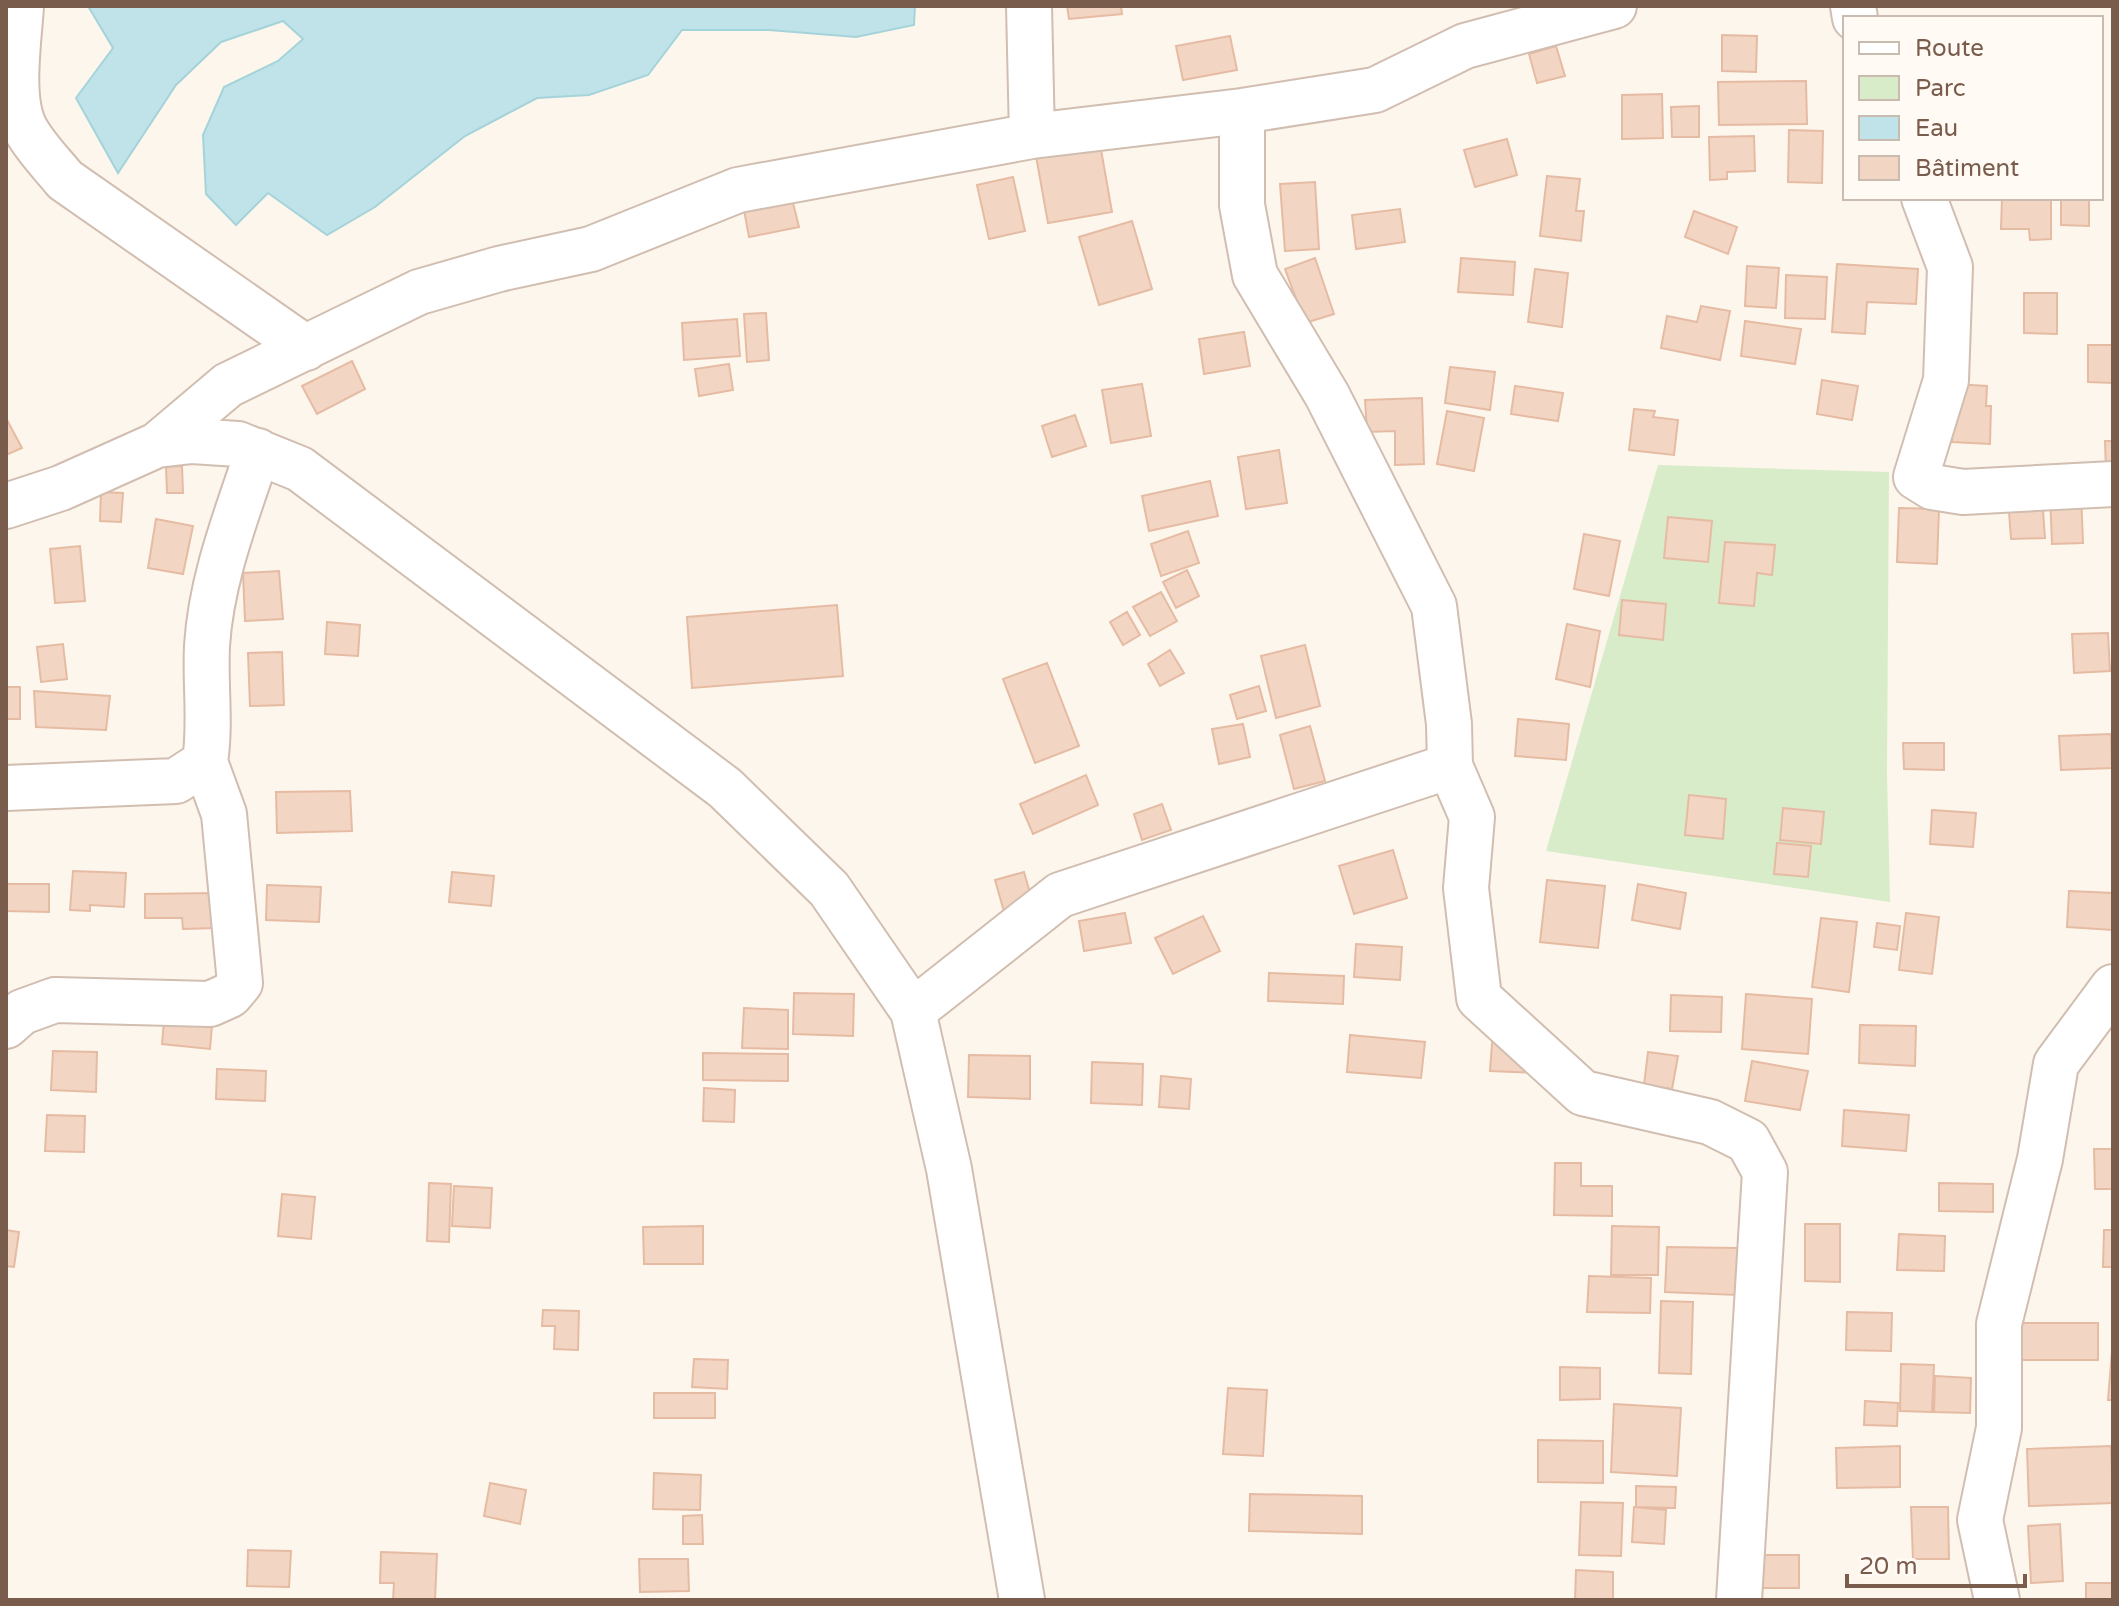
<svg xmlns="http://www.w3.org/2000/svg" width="2119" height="1606" font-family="'Varela Round',sans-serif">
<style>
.green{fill:#d8ecc9}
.water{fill:#bfe3e8;stroke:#a5d3da;stroke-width:2}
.building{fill:#f3d5c3;stroke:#e6bba3;stroke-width:2}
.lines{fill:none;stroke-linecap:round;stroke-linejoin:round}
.minor-casing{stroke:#d1beb0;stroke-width:48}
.minor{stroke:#fff;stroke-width:44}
</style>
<rect width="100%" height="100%" fill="#fdf6ec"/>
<path class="green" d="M1658 465 1889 472 1887 773 1890 902 1546 851Z"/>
<path class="water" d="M88 6H915L914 25 856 37 769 30H682L648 75 589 95 537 98 465 136 375 207 327 235 268 193 236 225 206 194 203 135 224 87 278 61 303 39 283 21 221 42 176 85 118 173 76 98 113 48Z"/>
<path class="building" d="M1067 6H1121L1122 14 1069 19Z
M1722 35 1757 36 1756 72 1722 71Z
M1230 36 1237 70 1183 80 1176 46Z
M1556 46 1565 76 1537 83 1529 54Z
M1806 81 1807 124 1719 125 1718 82Z
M1662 94 1663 138 1622 139V95Z
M1699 106V137H1672L1671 107Z
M1789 130 1823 131 1822 183 1788 182Z
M1754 136 1755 171 1727 172V179L1710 180 1709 137Z
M1507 139 1517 175 1475 187 1464 150Z
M1100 144 1112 212 1048 223 1036 156Z
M1547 176 1580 179 1576 211H1584L1581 241 1540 236Z
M1013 177 1025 231 989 239 977 185Z
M1315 182 1319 249 1285 251 1280 184Z
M2002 198H2051V239L2030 240 2029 229H2001Z
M2061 198H2089V226L2061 225Z
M792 199 799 227 749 237 744 210Z
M1400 209 1405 242 1356 249 1352 215Z
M1694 211 1737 227 1728 254 1685 237Z
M1132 221 1152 289 1099 305 1079 237Z
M1315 258 1334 314 1305 323 1285 269Z
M1461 258 1515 262 1513 295 1458 292Z
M1837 264 1918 269 1916 304 1867 302 1865 334 1832 332Z
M1747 266 1779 268 1776 308 1745 306Z
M1535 269 1568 273 1562 327 1528 322Z
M1786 275 1827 277 1825 319 1785 318Z
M2024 293H2057V334L2024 333Z
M1701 306 1730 311 1720 360 1661 348 1667 316 1697 322Z
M766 313 769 360 747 362 744 314Z
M737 319 740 356 684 360 682 323Z
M1745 321 1801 329 1795 364 1741 356Z
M1244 332 1250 366 1204 374 1199 339Z
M2088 345H2113V383L2088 382Z
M352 361 365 389 317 414 302 386Z
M729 364 733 390 699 396 695 369Z
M1450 367 1495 372 1490 410 1445 403Z
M1822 380 1858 386 1852 420 1817 414Z
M1142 384 1151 436 1111 443 1102 390Z
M1954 384 1987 386 1986 406H1991L1990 444 1952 442Z
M1515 386 1563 393 1558 421 1511 414Z
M1422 398 1424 464 1395 465V431L1367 432 1365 400Z
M1634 409 1655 411 1653 417 1678 420 1674 455 1629 450Z
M1447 411 1484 418 1474 471 1437 464Z
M1075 415 1086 446 1052 457 1042 426Z
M6 418 22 448 6 455Z
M2105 441H2113V472H2106Z
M1279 450 1287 503 1246 509 1238 457Z
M182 466 183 493H167L166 467Z
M1210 481 1218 516 1149 531 1142 496Z
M101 492 123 493 121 522 100 521Z
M2081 493 2083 543 2052 544 2050 494Z
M2042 496 2045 538 2011 539 2008 498Z
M1899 508 1939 509 1937 564 1897 562Z
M1668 517 1712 521 1708 562 1664 558Z
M156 519 193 526 183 574 148 568Z
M1188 531 1199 563 1161 576 1151 544Z
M1584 534 1620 541 1609 596 1574 589Z
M1725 542 1775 545 1772 575 1757 573 1754 606 1719 603Z
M80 546 85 601 55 603 50 549Z
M1187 570 1199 596 1176 608 1163 582Z
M279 571 283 619 245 621 243 573Z
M1161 592 1177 621 1150 636 1133 607Z
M1622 600 1666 604 1663 640 1619 635Z
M837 605 843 676 692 688 687 617Z
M1127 612 1140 635 1123 645 1110 622Z
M327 622 360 625 358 656 325 654Z
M1567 624 1600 631 1590 687 1556 679Z
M2108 633 2110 671 2074 673 2072 634Z
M63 644 67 679 41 682 37 647Z
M1305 645 1320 706 1276 718 1261 656Z
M1170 650 1184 673 1160 686 1148 664Z
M282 652 284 705 250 706 248 653Z
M1047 663 1079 746 1035 763 1003 679Z
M1259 686 1266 711 1237 719 1230 695Z
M6 687H20V719H6Z
M34 691 110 696 106 730 36 727Z
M1518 719 1569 724 1566 760 1515 756Z
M1243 724 1250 757 1219 764 1212 729Z
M1310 726 1325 781 1294 789 1280 735Z
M2111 734 2112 768 2061 770 2059 736Z
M1903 743H1944V770L1904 769Z
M1086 775 1098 805 1033 834 1020 804Z
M350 791 352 831 277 833 276 792Z
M1689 795 1726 799 1723 839 1685 835Z
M1162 804 1171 830 1142 840 1134 814Z
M1783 808 1824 812 1821 844 1780 840Z
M1932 810 1976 813 1973 847 1930 844Z
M1777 843 1811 846 1808 877 1774 874Z
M1393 850 1407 898 1354 914 1339 866Z
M73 871 126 873 124 907 90 905V911L70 910Z
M452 872 494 876 491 906 449 902Z
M1024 872 1036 914 1007 922 995 880Z
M1547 880 1605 886 1598 948 1540 942Z
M6 884H49V912L6 911Z
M1638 884 1686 893 1680 929 1632 920Z
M267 885 321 887 319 922 266 920Z
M2069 891 2113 893V930L2067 927Z
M215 893 216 928 183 929 182 918H145V894Z
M1125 913 1131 943 1084 951 1079 921Z
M1906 913 1939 917 1932 974 1899 970Z
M1203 916 1220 951 1173 974 1155 938Z
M1821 918 1857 922 1849 992 1812 987Z
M1877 923 1900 926 1897 950 1874 947Z
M1356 944 1402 947 1400 980 1354 977Z
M1269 973 1344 976 1343 1004 1268 1001Z
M794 993 854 994 853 1036 793 1034Z
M1746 994 1812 999 1808 1054 1742 1049Z
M1671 995 1722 997 1721 1032 1670 1031Z
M744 1008 788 1010V1049L742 1048Z
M165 1010 213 1013 210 1049 162 1044Z
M1860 1025 1916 1026 1915 1066 1859 1063Z
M1493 1030 1540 1073 1490 1071Z
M1350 1035 1425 1042 1421 1078 1347 1072Z
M53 1051 97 1052 96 1092 51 1090Z
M1648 1052 1678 1056 1672 1089 1644 1085Z
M703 1053 788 1054V1081L703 1080Z
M969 1055 1030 1056V1099L968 1097Z
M1752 1061 1808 1071 1800 1110 1745 1101Z
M1092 1062 1143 1064 1142 1105 1091 1103Z
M217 1069 266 1071 265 1101 216 1099Z
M1161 1076 1191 1079 1189 1109 1159 1107Z
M704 1088 735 1090 734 1122 703 1121Z
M1844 1110 1909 1115 1906 1151 1842 1146Z
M47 1115 85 1116 84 1152 45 1151Z
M2094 1149H2113V1189H2095Z
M1555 1163H1581V1186H1612V1216L1554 1215Z
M429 1183 451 1184 449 1242 427 1241Z
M1939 1183 1993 1184V1212L1939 1211Z
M454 1186 492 1188 490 1228 452 1226Z
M282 1194 315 1197 311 1239 278 1236Z
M1805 1224H1840V1282L1805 1281Z
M703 1226V1264H644L643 1227Z
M1612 1226 1659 1227 1658 1275H1611Z
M6 1230 19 1232 14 1267 6 1266Z
M2104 1230H2113V1267H2103Z
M1899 1234 1945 1236 1944 1271 1897 1270Z
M1667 1247 1738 1248 1737 1295 1665 1292Z
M1589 1276 1651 1278 1650 1313 1587 1312Z
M1661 1301 1693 1302 1691 1374 1659 1373Z
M543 1310 579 1311 578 1350 554 1349 555 1326H542Z
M1847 1312 1892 1313 1891 1351 1846 1350Z
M2014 1323H2098V1360H2015Z
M2113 1339V1400H2108Z
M694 1359 728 1360 727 1389 692 1387Z
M1901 1364 1934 1365 1932 1412 1900 1411Z
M1560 1367 1600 1368V1399L1560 1400Z
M1935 1376 1971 1378 1970 1413 1934 1412Z
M1228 1388 1267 1390 1263 1456 1223 1454Z
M654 1393H715V1418H654Z
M1865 1401 1898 1403 1897 1426 1864 1425Z
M1614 1404 1681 1408 1677 1476 1611 1472Z
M1538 1440 1603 1441V1483L1538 1482Z
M1900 1446V1487L1837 1488 1836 1448Z
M2111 1446 2113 1503 2029 1506 2027 1449Z
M654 1473 701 1475 700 1510 653 1509Z
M490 1483 526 1490 520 1524 484 1516Z
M1636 1486 1676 1487 1675 1508 1636 1507Z
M1250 1494 1362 1496V1534L1249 1531Z
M1581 1502 1623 1503 1621 1556 1579 1555Z
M1634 1507 1666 1510 1664 1544 1632 1542Z
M1911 1507H1948L1949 1559H1913Z
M702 1515 703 1544H683V1516Z
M2060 1524 2063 1581 2031 1583 2028 1526Z
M248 1550 291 1551 289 1587 247 1586Z
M381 1552 437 1554 435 1600H393L394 1583H380Z
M1758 1555H1799V1588H1758Z
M639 1559H688L689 1591 640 1592Z
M1576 1570 1613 1572V1600H1575Z
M2086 1583H2113V1600H2086Z"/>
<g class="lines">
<g class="minor-casing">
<path id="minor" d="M21 6C19 41 9 100 26 130 36 148 52 164 65 180L306 348
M1029 6 1032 136
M1853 6 1855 18
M1924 198 1950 267 1946 380 1916 477 1932 487 1963 492 2113 484
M157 445 192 441 238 444 300 469 725 788 829 889 913 1011 949 1169 1022 1600
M6 506 61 488 157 445 228 385 419 292 499 269 591 249 738 190 1032 136 1242 111 1375 90 1465 46 1614 6
M1450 766 1472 817 1466 888 1479 998 1583 1093 1710 1122 1748 1141 1765 1172 1739 1600
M6 788 176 781 205 762C211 723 205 685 207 646 211 579 237 514 258 451
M913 1011 1060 895 1450 766 1449 724 1434 606 1327 395 1255 275 1242 205V111
M6 1026 22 1012 55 1000 210 1004 230 995 240 983 224 814 205 762
M1997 1600 1980 1520 1999 1428V1324L2040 1159 2056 1064 2113 987"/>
</g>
<use href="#minor" class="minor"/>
</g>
<rect width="2119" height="1606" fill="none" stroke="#7a5c4d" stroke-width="16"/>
<rect x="1843" y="16" width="260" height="184" fill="#fffaf3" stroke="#cabbb1" stroke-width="2"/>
<rect x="1859" y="42" width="40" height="12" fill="#ffffff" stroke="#cabbb1" stroke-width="2"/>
<text x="1915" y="56" font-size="24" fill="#7a5c4d">Route</text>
<rect x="1859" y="76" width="40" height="24" fill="#d8ecc9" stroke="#cabbb1" stroke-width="2"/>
<text x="1915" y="96" font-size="24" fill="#7a5c4d">Parc</text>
<rect x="1859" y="116" width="40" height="24" fill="#bfe3e8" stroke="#cabbb1" stroke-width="2"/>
<text x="1915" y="136" font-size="24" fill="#7a5c4d">Eau</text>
<rect x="1859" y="156" width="40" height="24" fill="#f3d5c3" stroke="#cabbb1" stroke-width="2"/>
<text x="1915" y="176" font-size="24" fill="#7a5c4d">Bâtiment</text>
<path d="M1847 1574v12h178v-12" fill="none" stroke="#7a5c4d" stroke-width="4"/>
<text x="1859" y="1574" font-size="24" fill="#7a5c4d" stroke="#fffaf3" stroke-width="6" paint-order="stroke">20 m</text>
</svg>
